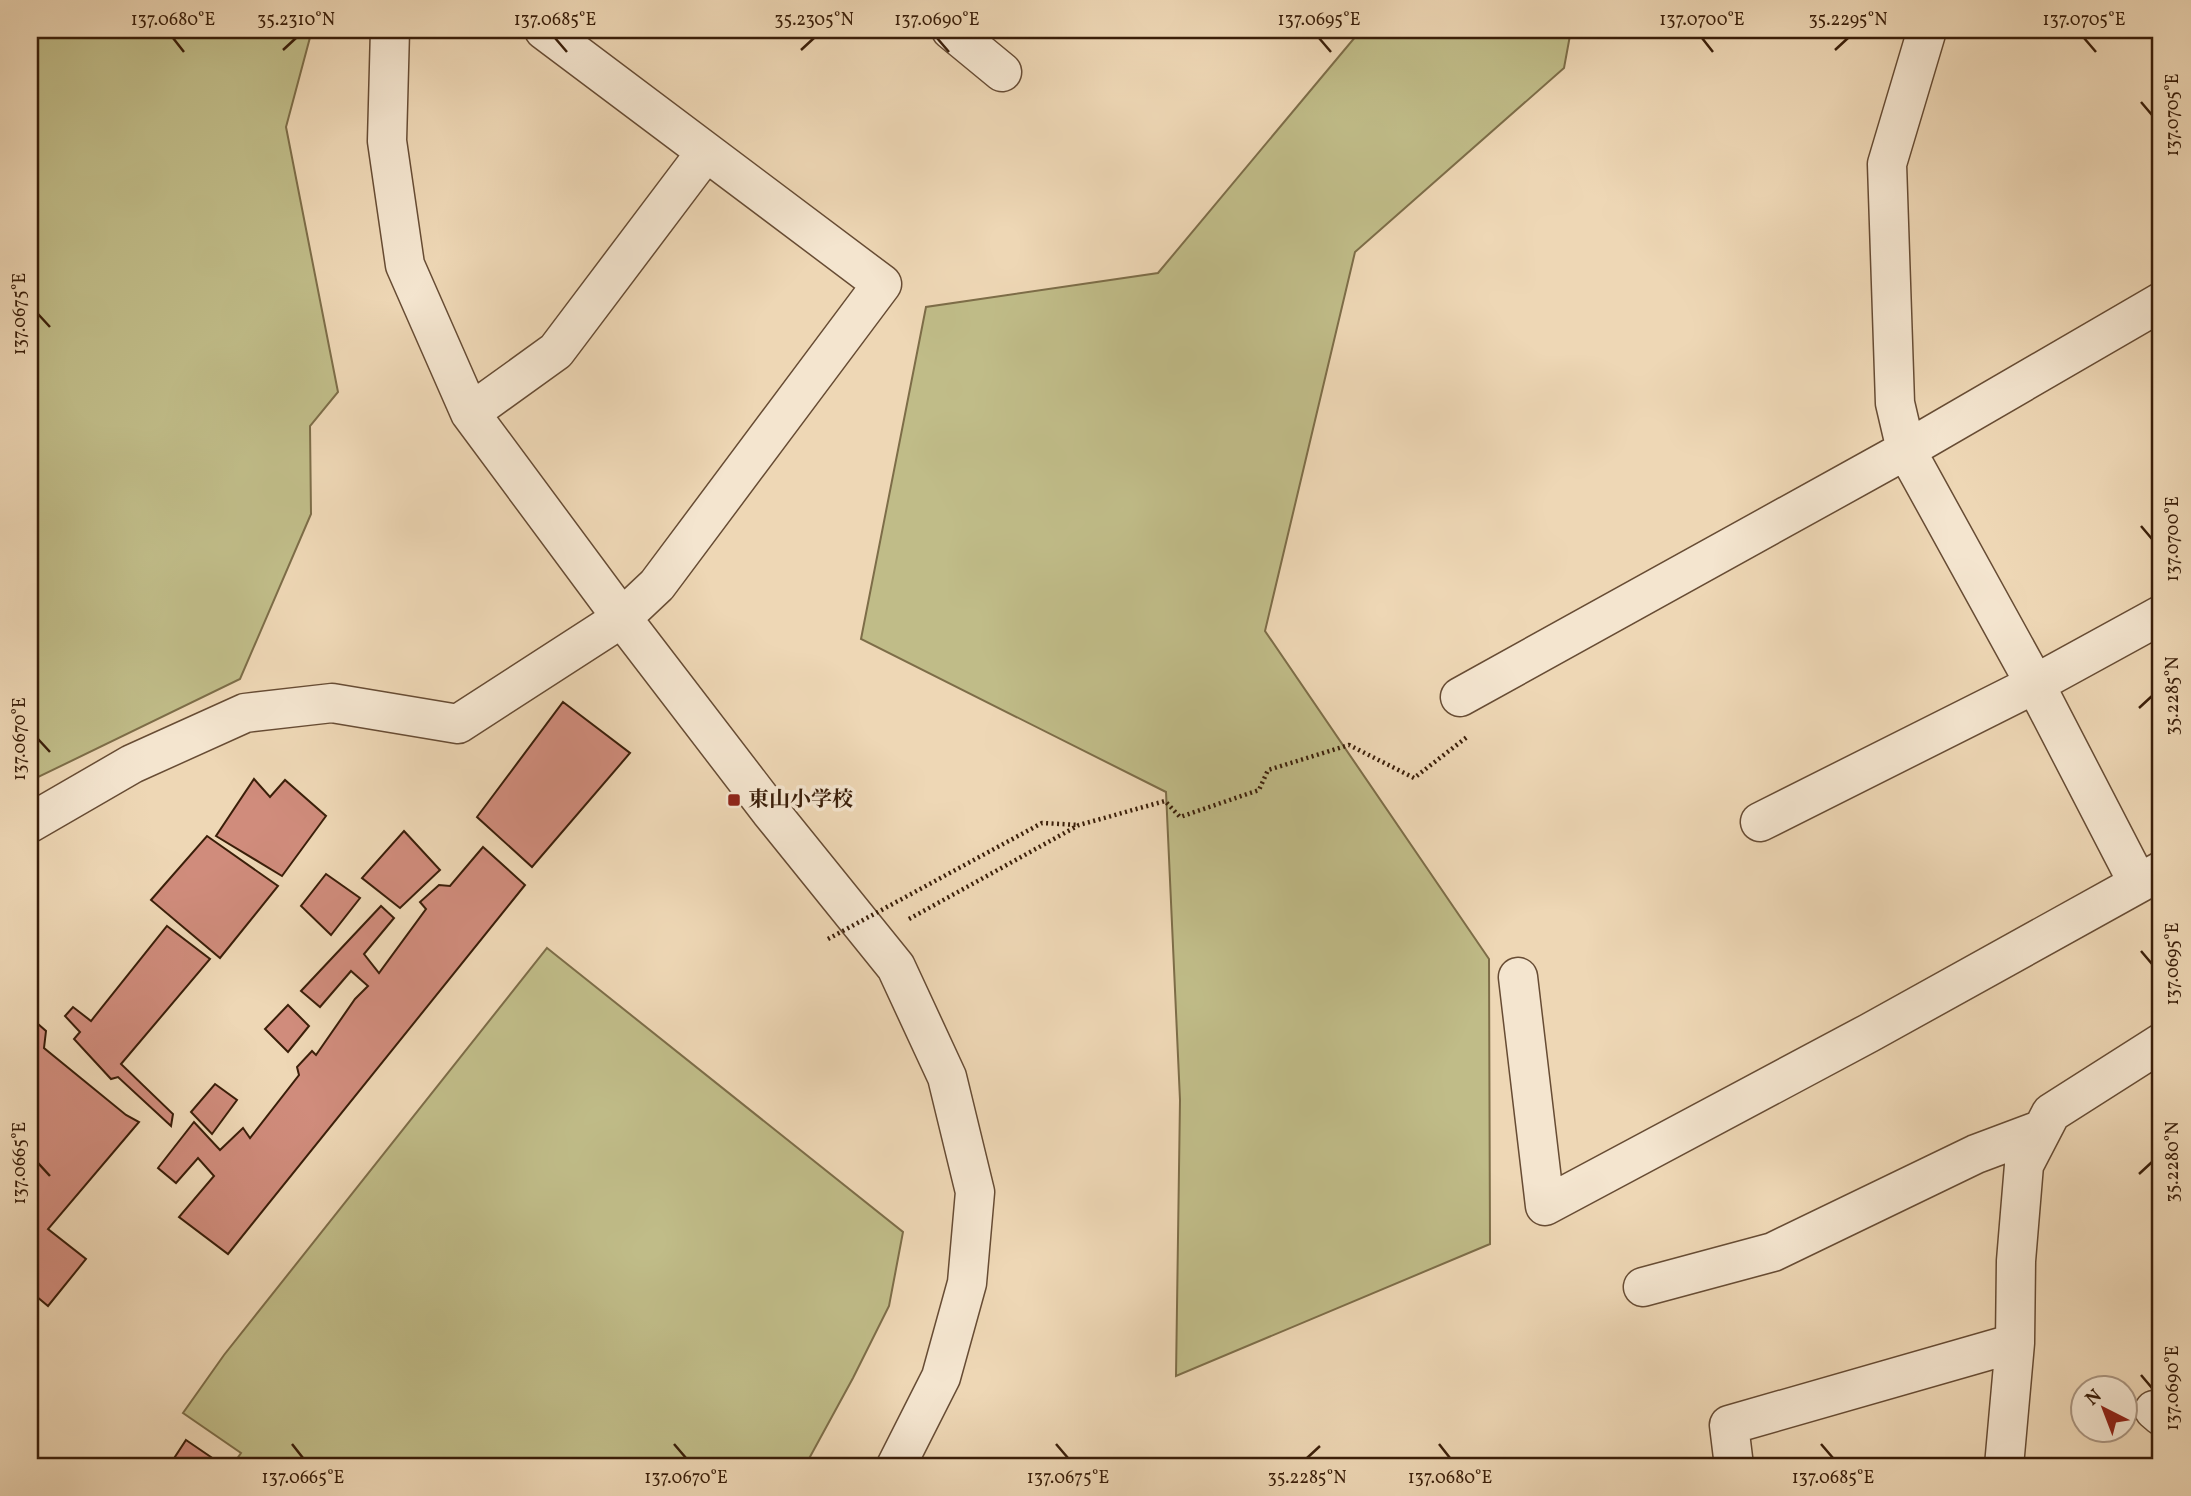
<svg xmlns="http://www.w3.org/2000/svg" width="2191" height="1496" font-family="Vollkorn,'Noto Serif JP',serif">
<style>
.green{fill:#c0bc88;stroke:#7d6d48;stroke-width:2}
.building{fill:#d08c7c;stroke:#3a1e09;stroke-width:2}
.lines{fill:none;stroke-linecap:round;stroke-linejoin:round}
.minor-casing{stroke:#674c34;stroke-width:41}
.path{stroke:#3a1e09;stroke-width:4.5;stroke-dasharray:2 3.5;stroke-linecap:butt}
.minor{stroke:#f4e5cf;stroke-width:38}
.path-bridge{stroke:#3a1e09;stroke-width:4.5;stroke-dasharray:2 3.5;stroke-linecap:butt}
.ticks{fill:none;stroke:#3a1e09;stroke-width:2.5}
.poi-dot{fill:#8f2418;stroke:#f4e5cf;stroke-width:2.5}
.labels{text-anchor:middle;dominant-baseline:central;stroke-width:7;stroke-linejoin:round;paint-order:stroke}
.poi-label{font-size:21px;font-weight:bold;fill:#3a1e09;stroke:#f4e5cf;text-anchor:start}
.neatline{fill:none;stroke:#3a1e09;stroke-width:2.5}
.ticks-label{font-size:18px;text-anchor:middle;fill:#3a1e09}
</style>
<rect width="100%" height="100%" fill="#eed7b5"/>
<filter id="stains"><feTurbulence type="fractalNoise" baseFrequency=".00286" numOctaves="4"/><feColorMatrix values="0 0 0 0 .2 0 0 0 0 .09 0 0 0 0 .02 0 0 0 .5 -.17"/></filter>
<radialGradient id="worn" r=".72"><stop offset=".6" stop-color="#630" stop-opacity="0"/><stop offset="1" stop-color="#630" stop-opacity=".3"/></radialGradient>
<path class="green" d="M30 30H312L286 127 338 392 310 426 311 514 240 679 30 781Z
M1361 30H1571L1564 68 1355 252 1265 631 1489 959 1490 1244 1176 1376 1180 1100 1166 792 861 639 926 307 1158 273Z
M547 948 903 1232 889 1306 853 1378 805 1466H232L241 1453 183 1413 224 1355Z"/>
<path class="building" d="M563 702 630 753 532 867 477 817Z
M254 779 270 797 285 780 326 816 282 876 216 836Z
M404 831 440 870 400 908 362 878Z
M207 836 278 886 220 958 151 900Z
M483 847 525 885 228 1254 179 1217 214 1176 198 1158 176 1183 158 1168 194 1122 220 1150 243 1128 250 1138 299 1075 297 1067 312 1051 316 1055 355 999 368 986 351 971 320 1007 301 991 381 906 394 918 364 954 379 973 426 909 420 902 439 885 450 886Z
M326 874 360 898 331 935 301 906Z
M167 926 210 959 121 1064 173 1114 171 1126 118 1077 111 1079 74 1039 80 1032 65 1016 73 1007 91 1021Z
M288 1005 309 1026 288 1052 265 1029Z
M30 1017 46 1031 44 1048 126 1115 139 1122 48 1229 86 1259 48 1306 30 1291Z
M215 1084 237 1100 212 1134 191 1112Z
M186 1440 224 1466H169Z"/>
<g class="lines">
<g class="minor-casing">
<path id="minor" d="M390 30 387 141 405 265 470 413 622 618 770 811 896 967 947 1077 975 1192 967 1283 941 1377 896 1466
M951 30 1002 72
M1927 30 1887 164 1895 403 1906 450 2035 684 2138 883
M470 413 556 351 706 152
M1460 697 1906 450 2161 302
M1760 822 2035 684 2161 615
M30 823 132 764 245 713 332 703 458 724 622 618 657 585 882 284 544 30
M1518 977 1545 1206 1869 1033 2161 871
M1643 1287 1773 1252 1976 1154 2040 1130
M2154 1410 2161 1416
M1734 1466 1729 1425 2015 1343
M2004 1466 2015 1343 2016 1261 2024 1165 2051 1113 2161 1043"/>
</g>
<path class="path" d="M909 919 1079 825 1165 801 1180 817 1259 790 1268 770 1349 745 1414 778 1467 737"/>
<use href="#minor" class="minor"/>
<path class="path-bridge" d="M828 939 1042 823 1079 825"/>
</g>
<path class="ticks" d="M173 38 184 52M555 38 567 52M937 38 949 52M1319 38 1331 52M1702 38 1713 52M2084 38 2096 52M283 50 296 38M801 50 814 38M1835 50 1848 38M2141 102 2152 115M38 314 50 327M2141 526 2152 539M2139 708 2152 696M38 739 50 752M2141 951 2152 964M38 1163 50 1176M2139 1174 2152 1162M2141 1375 2152 1388M292 1444 303 1458M674 1444 686 1458M1056 1444 1068 1458M1439 1444 1450 1458M1821 1444 1833 1458M1307 1458 1320 1446"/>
<rect class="poi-dot" x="727" y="793" width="14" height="14" rx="3.5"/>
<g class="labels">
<g class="poi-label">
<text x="748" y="800">東山小学校</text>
</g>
</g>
<rect width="2191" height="1496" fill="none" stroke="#eed7b5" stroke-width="77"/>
<g transform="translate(2104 1409) rotate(318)"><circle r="33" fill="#f4e5cf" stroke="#aa9580" stroke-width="2"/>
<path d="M0-5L12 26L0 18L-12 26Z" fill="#8f2418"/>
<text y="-10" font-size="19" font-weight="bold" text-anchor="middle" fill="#3a1e09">N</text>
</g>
<rect x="38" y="38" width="2114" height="1420" class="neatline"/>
<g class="ticks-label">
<text x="173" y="25">137.0680°E</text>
<text x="296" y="25">35.2310°N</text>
<text x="555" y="25">137.0685°E</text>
<text x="814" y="25">35.2305°N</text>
<text x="937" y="25">137.0690°E</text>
<text x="1319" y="25">137.0695°E</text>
<text x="1702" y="25">137.0700°E</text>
<text x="1848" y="25">35.2295°N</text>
<text x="2084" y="25">137.0705°E</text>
<text transform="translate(2172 115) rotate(-90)" y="6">137.0705°E</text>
<text transform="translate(19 314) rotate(-90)" y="6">137.0675°E</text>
<text transform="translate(2172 539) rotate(-90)" y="6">137.0700°E</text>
<text transform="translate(2172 696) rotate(-90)" y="6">35.2285°N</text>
<text transform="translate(19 739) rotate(-90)" y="6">137.0670°E</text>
<text transform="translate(2172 964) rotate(-90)" y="6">137.0695°E</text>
<text transform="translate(2172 1162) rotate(-90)" y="6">35.2280°N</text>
<text transform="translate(19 1163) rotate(-90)" y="6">137.0665°E</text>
<text transform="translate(2172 1388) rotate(-90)" y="6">137.0690°E</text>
<text x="303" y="1483">137.0665°E</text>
<text x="686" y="1483">137.0670°E</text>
<text x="1068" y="1483">137.0675°E</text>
<text x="1307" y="1483">35.2285°N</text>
<text x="1450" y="1483">137.0680°E</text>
<text x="1833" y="1483">137.0685°E</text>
</g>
<rect width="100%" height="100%" filter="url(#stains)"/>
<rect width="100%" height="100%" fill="url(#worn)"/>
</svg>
